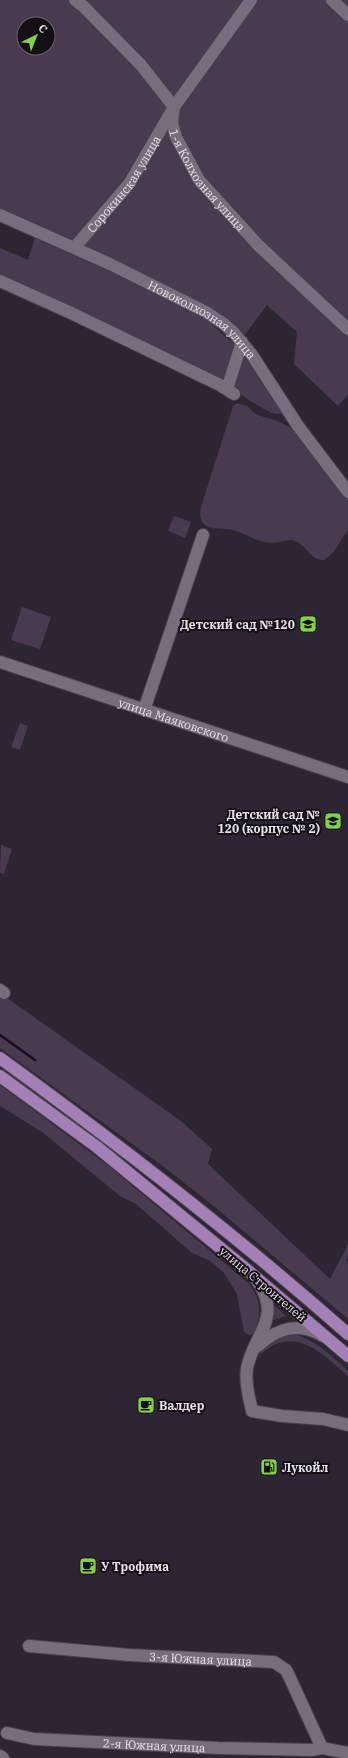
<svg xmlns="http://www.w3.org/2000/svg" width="348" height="1758" font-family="'IBM Plex Serif',serif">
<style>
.green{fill:#483a4f;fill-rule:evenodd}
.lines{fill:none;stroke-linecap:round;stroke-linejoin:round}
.stream{stroke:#1d0727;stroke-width:2.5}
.minor-casing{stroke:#48404c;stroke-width:14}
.major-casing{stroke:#48404c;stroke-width:14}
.minor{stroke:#786d7d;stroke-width:12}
.major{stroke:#a380b5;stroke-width:12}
.labels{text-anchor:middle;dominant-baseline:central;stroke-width:4;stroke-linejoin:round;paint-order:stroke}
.street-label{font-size:12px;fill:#e6e0e9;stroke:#141016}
.poi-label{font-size:12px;font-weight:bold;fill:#e6e0e9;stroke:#141016;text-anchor:start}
</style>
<rect width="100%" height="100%" fill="#2e2533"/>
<path class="green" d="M0 0H348V395L338 406 294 364 297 332 267 305 244 336 0 212ZM24 24H48V48H24Z
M35 238 197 311 236 346 225 383 0 279V248L28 260Z
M242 355 246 357 283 413 278 414 272 413C260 406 240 398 233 385Z
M237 403 247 406 255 414 277 421 294 429 348 491V531C338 541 338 551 324 560 310 561 306 542 291 540 285 540 279 543 273 543 258 543 247 534 233 530 225 528 210 530 204 524 199 519 200 512 201 507L233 406Z
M174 516 191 522 185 538 168 531Z
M22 607 51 617 40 649 11 640Z
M20 723 28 726 20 750 11 747Z
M1 845 12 849 4 874 0 873Z
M0 993 181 1121 212 1149 208 1164 330 1279 348 1244V1256L346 1260 348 1264V1319L216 1208 168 1170 0 1048Z
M0 1085 110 1167 247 1282C262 1299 262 1314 254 1334L249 1335 244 1332 237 1294 224 1273 210 1261 192 1253 136 1204 120 1196 42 1132 0 1106Z
M275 1306 286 1316 274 1320Z
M294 1334C317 1341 331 1355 348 1371V1376C322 1353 294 1324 261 1354L259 1353 268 1340Z"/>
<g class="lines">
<path class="stream" d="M0 1035 35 1060"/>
<g class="minor-casing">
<g id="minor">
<path id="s1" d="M75 0 83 6 141 65 174 107 172 123 176 137 199 180 258 245 348 329"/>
<path d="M332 0 348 15"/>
<path id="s2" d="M0 215 110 264 206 312 224 324 234 333 252 355 298 426 348 492"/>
<path id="s3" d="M75 247 129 184 174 107 251 0"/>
<path d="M0 281 69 312 220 385 234 394"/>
<path d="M227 389 242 342"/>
<path id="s4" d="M0 662 348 777"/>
<path d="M144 710 203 535"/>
<path d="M0 990 4 993"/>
<path d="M256 1279C284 1318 254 1333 247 1368 245 1383 249 1397 252 1411L282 1416 323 1419 348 1425"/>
<path d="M258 1346C277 1328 300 1322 323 1336"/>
<path id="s5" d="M29 1646 129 1655 274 1662 286 1670 290 1678 322 1748"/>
<path id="s6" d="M7 1733 34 1739 218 1748 312 1750 322 1748 348 1753"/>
<path d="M0 1756 3 1758"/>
</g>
</g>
<g class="major-casing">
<path id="major" d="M0 1058C120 1145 237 1236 348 1334
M0 1076 97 1147 246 1269 348 1356"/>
</g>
<use href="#minor" class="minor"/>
<use href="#major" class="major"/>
</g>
<defs>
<g id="school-square" transform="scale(0.9)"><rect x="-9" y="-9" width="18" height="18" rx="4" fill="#85cf4c" stroke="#141016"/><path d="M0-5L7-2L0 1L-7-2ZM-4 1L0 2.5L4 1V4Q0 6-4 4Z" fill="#111"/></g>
<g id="cafe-square" transform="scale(0.9)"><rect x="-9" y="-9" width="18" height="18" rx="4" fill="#85cf4c" stroke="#141016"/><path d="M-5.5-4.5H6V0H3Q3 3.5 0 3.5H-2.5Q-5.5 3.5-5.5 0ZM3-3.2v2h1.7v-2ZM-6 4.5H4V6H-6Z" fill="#111"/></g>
<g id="fuel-square" transform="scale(0.9)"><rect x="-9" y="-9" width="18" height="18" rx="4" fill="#85cf4c" stroke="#141016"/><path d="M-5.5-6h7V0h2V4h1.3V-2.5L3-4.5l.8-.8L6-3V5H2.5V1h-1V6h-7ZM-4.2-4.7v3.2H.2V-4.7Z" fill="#111"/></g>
</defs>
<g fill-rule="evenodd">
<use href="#school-square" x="308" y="624"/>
<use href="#school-square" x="333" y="821"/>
<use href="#cafe-square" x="146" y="1405"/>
<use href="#fuel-square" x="269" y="1467"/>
<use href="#cafe-square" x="88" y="1566"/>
</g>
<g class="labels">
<g class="street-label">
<text stroke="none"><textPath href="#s1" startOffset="230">1-я Колхозная улица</textPath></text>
<text stroke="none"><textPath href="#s3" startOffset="80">Сорокинская улица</textPath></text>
<text stroke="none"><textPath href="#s2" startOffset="229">Новоколхозная улица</textPath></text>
<text stroke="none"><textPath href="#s4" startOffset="183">улица Маяковского</textPath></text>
<text transform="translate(263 1284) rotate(40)">улица Строителей</text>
<text stroke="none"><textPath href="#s5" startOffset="172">3-я Южная улица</textPath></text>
<text stroke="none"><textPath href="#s6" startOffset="148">2-я Южная улица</textPath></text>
</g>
<g class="poi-label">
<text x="295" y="624" text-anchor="end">Детский сад №120</text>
<text x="320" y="814" text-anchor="end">Детский сад №<tspan x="320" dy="14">120 (корпус № 2)</tspan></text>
<text x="159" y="1405">Валдер</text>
<text x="282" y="1467">Лукойл</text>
<text x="101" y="1566">У Трофима</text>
</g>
</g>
<g transform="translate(36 36) rotate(43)"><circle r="19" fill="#141016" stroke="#68636a"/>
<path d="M0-3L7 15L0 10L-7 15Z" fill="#85cf4c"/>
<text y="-6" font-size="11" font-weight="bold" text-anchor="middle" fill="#e6e0e9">С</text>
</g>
</svg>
